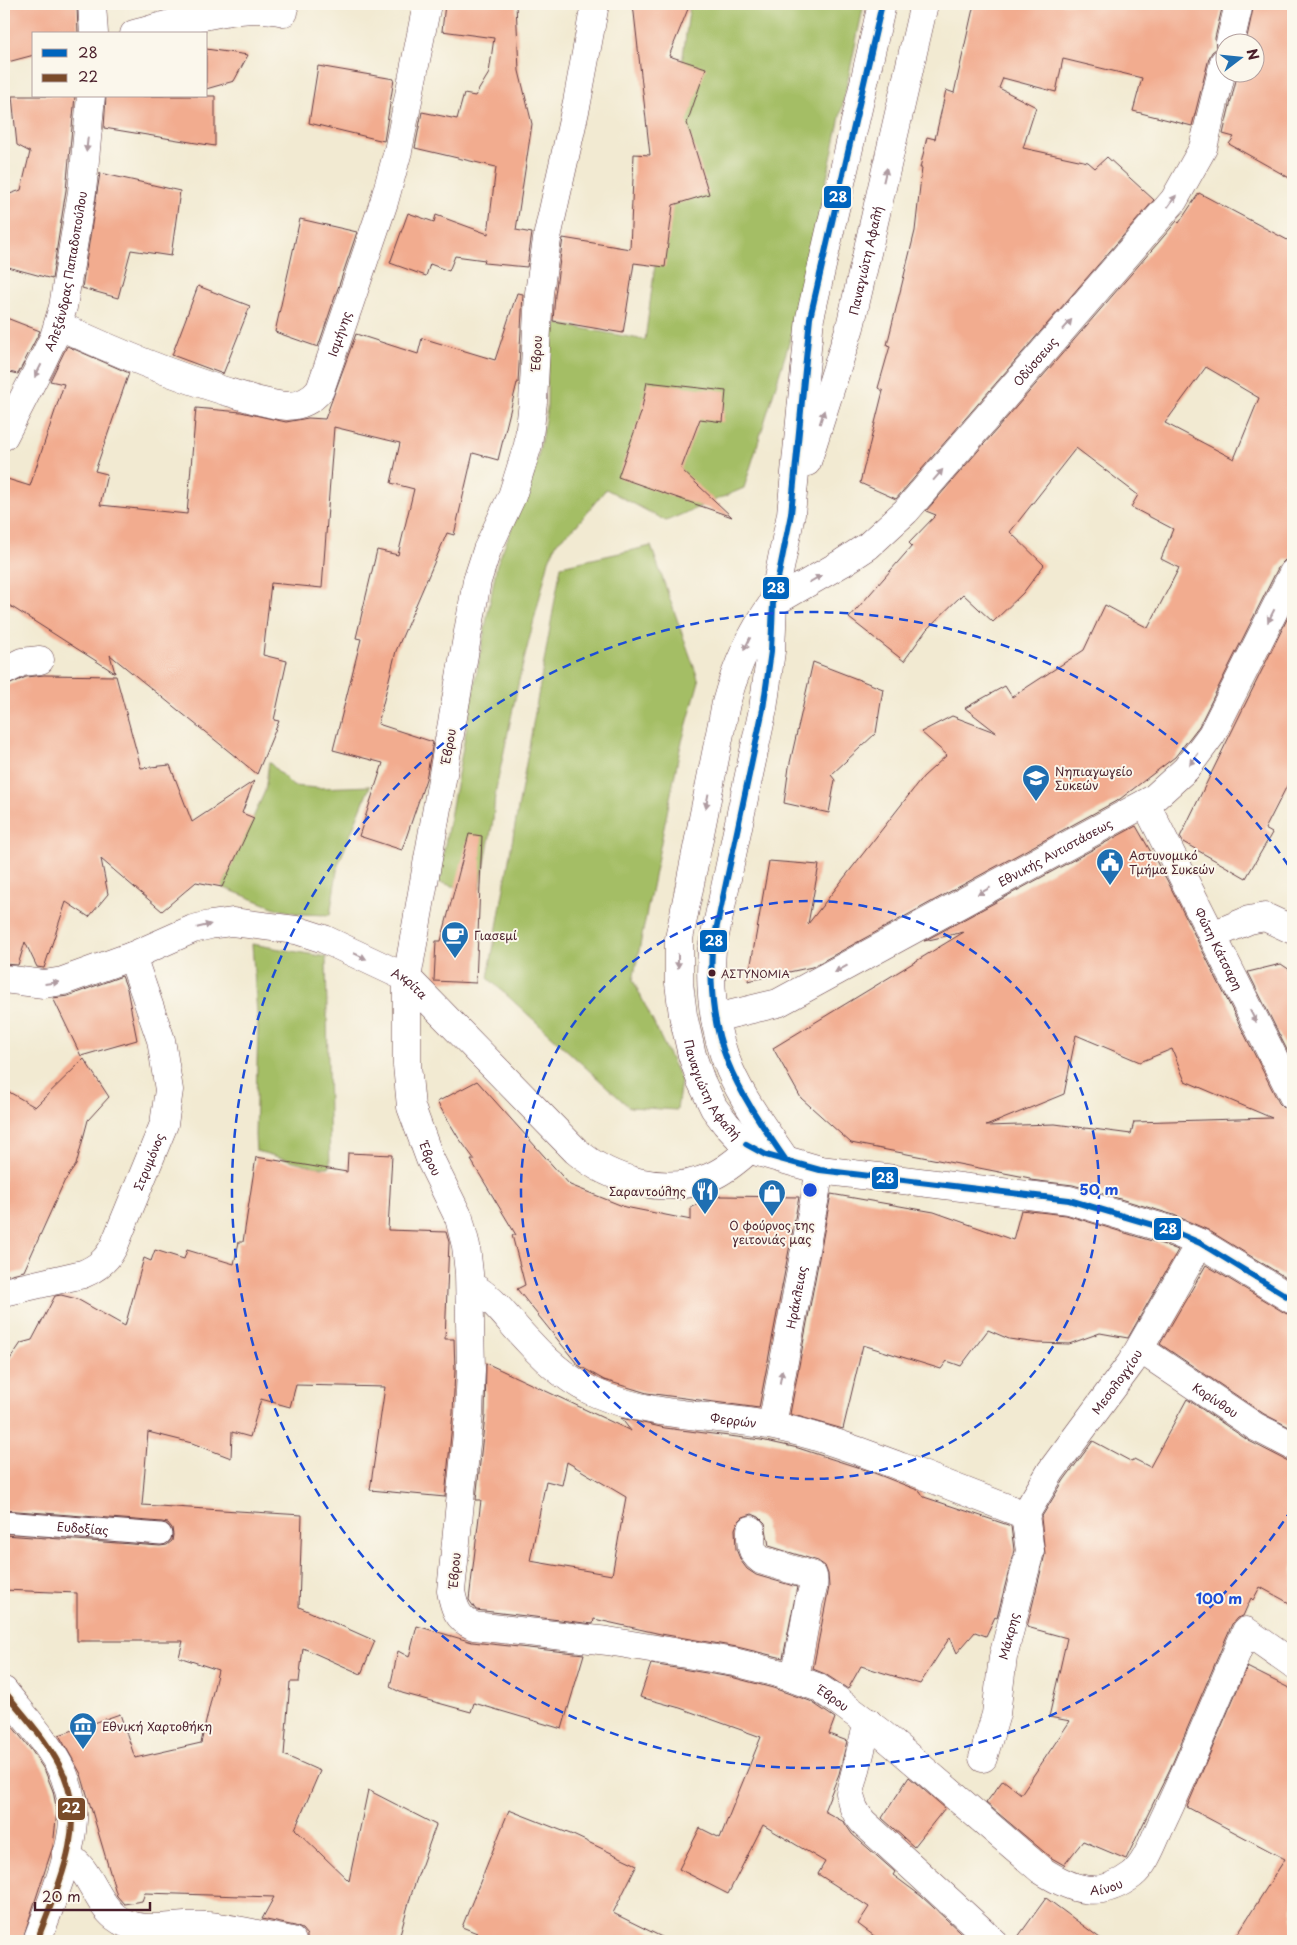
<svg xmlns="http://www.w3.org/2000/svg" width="1297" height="1945" font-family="'Playpen Sans',sans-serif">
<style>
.green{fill:#a4be65;stroke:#776e48}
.building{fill:#f2ac8f;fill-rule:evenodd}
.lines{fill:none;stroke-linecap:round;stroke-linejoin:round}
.lane-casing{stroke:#633d44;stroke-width:23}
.street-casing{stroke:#633d44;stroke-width:29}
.secondary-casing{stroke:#633d44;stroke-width:29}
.lane{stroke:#fff;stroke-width:21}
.street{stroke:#fff;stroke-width:28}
.secondary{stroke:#fff;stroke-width:28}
.bus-1-casing{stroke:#fbf7ec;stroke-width:10}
.bus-2-casing{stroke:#fbf7ec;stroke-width:10}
.bus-1{stroke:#0065bd;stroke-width:6}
.bus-2{stroke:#7a4b2a;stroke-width:6}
.oneway{fill:#ae9aa0}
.ring{fill:none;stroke:#1d4ed8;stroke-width:2.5;stroke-dasharray:9 6}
.bus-dot{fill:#4a1f2b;stroke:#fbf7ec;stroke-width:2}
.labels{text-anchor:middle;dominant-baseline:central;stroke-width:4;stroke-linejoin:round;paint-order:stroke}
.bus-label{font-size:11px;fill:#4a1f2b;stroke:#fbf7ec;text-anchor:start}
.street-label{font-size:12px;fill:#4a1f2b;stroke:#fbf7ec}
.poi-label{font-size:12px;fill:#4a1f2b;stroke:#fbf7ec;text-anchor:start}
.centre{fill:#1d4ed8;stroke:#fbf7ec;stroke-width:2.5}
.ring-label{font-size:15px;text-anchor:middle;font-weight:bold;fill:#1d4ed8;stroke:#fbf7ec;stroke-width:4;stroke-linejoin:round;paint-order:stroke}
.line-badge{stroke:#fbf7ec;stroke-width:2}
.badge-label{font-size:14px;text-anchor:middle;font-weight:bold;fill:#fff}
</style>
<rect width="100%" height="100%" fill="#fbf7ec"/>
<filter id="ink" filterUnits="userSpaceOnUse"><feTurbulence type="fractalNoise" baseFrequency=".02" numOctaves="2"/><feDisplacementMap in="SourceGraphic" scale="10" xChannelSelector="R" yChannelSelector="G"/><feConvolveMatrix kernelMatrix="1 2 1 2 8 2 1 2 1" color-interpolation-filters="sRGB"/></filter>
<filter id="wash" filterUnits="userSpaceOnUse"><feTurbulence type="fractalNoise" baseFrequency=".0096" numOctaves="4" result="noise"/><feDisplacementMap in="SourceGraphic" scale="20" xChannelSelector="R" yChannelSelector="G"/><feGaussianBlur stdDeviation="1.12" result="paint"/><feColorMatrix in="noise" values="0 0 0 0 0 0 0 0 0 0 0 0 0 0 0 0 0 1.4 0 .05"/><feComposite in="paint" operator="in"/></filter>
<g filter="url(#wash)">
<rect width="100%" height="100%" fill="#f2ead2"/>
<path class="green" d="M690 4H864L798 314 744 488 666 521 606 489 576 526 557 542 549 560 519 680 495 794 493 821 479 893 438 882 497 564 532 479 538 458 547 409 548 322 645 340Z
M651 546 699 681 680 749 633 980 681 1080 677 1110 629 1107 488 978 561 566Z
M269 762 293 786 318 788 370 786 338 865 330 915 299 914 278 909 222 887 265 791Z
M252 944 326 957 330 1167H316L256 1151 255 1135 258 1028Z"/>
<g id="blocks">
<path class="building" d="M4 4H77L78 34H34V55L4 63Z
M445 4H499V6V4H516L519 71 532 124 516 230 532 233 527 267 484 263 485 260 455 256 449 271 430 264 426 276 390 263 408 213 434 222 436 215 488 234 496 167 415 148 422 112 457 119 464 94 475 96 489 73 494 38 442 31Z
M633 4H690L669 56 706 68 687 123 709 194 673 205 665 267 634 263 623 333 553 321 555 295 563 238 630 249 634 154 650 155Z
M974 4H1223L1215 38 1216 49 1212 52 1209 58 1192 126 1133 111 1142 78 1063 59 1056 92 1003 78 999 88 1036 107 1023 148 1088 162 1095 168 1107 157 1154 200 896 499 860 483 883 391 878 388 890 346 887 345 915 231 922 168H920L927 137 935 139 946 90 954 93Z
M1254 4H1293V180L1229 144 1234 137 1223 134 1238 72H1254V42H1246Z
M206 49 248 55 234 81 206 89Z
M318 66 394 79 384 141 309 123Z
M12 96H75L66 190 52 279 4 266V196L21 190 30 152 17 145Z
M106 96H215V146L104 128Z
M100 173 180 191 171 256 131 250 118 298 82 288Z
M1199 193 1293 243V558L1285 560 1279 566 1199 726 1175 757 1120 799 812 967 748 981 769 861 819 865 808 924 923 777 947 755 921 732 952 716 997 733 965 708 1005 686 1012 697 1084 650 1105 605 1148 628 1179 568 1161 559 1173 529 1131 507 1138 495 1076 448 1010 532 1044 565 1023 593 993 622 963 594 927 629 904 661 849 618 912 546 909 543 936 515 926 511 1177 221 1179 223ZM1206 367 1259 398 1234 459 1165 423Z
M300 219 357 232 318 347 275 332Z
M198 286 250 306 223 374 172 355Z
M517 293 523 294 518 383H517L498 460 473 453 454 535 447 533 396 651 378 724 433 742 426 779 402 850 359 836 383 763 333 750 361 639 356 638 377 550 398 555 414 489 391 483 400 443 334 427 322 588 271 583 263 655 287 661 274 720 279 721 257 774 110 655 115 673 4 602V478L30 486 64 384 50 381 67 346 129 373 95 471 107 474 100 505 187 514 196 408 241 412 286 422 308 418 325 419 356 334 418 354 422 338 495 360Z
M4 317 40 331 18 374 4 371Z
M647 382 726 391 723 422 700 419 681 469 732 517 618 477 641 413Z
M1293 607V774L1265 829 1272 833 1246 878 1183 842 1180 837Z
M813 662 883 689 876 733 831 775 835 780 829 813 784 803 789 767Z
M44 675 116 676 141 768 170 765 192 822 254 781 242 813 254 818 222 887 196 882 162 911 101 859 108 894 89 917 66 902 44 968 37 967 25 942 18 965 4 964V687L26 677Z
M1136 826 1167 880 1279 1103 1285 1109 1293 1111V1282L1208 1230 1174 1215 1073 1185 1030 1180V1178L851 1143 801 1098 773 1048 964 932 924 941ZM1076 1035 1140 1062 1172 1049 1185 1081 1272 1118 1134 1122 1131 1134 1055 1124 986 1126 1064 1094Z
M469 834 482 836 476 983 434 981 436 941H441Z
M1281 964 1293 972V1062L1248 972Z
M122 976 127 989 137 1040 81 1056 53 998 68 996Z
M84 1059 109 1097 88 1120 76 1165 64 1182 24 1271 4 1276V1089L35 1107Z
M477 1081 570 1185 625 1207 691 1220V1207L721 1196 799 1197 759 1408 647 1393 604 1380 578 1365 517 1289 525 1285 512 1235H516L471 1160H475L458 1137 437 1102Z
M348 1153 392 1155 388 1230 446 1232 449 1242 445 1339H454L455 1370 453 1413 445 1497 370 1490 385 1387 296 1385 290 1407 261 1399 250 1437 232 1432 231 1458 192 1443 148 1432 142 1505 302 1515 299 1607 375 1641 361 1674 303 1648 299 1682H290L284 1755 320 1771 295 1829 349 1881 368 1790 436 1825 411 1895 398 1941H307V1935L302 1929 295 1926 262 1919 274 1897 145 1893 142 1901 124 1904 117 1896 81 1774 59 1735 120 1714 135 1758 201 1743 218 1670 179 1657 183 1641H77V1593L4 1590V1535L160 1546 167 1545 172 1541 173 1535 172 1528 168 1523 162 1522 4 1510V1368L21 1343 32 1340 55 1296 61 1295 77 1299 125 1326 144 1258 151 1261 155 1250 184 1259 187 1250 234 1264 239 1242H243L256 1157 347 1172Z
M831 1194 934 1212 1013 1240 1021 1210 1066 1215 1165 1245 1178 1250 1128 1338 1100 1333 1069 1344 1037 1343 1009 1339 988 1330 961 1366 947 1361 941 1369 863 1345 843 1429 790 1414Z
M1206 1265 1285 1313 1293 1316V1429L1264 1414 1160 1344Z
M486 1363 631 1431 621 1418 665 1428 761 1440 798 1448 869 1471 920 1491 924 1497 1011 1526 1014 1550 997 1618 995 1617 986 1636 975 1632 957 1653 950 1637 920 1684 861 1666 848 1689 825 1674 813 1669 829 1587 828 1574 825 1566 818 1561 769 1546 765 1523 759 1517 752 1514 743 1517 738 1522 735 1529 736 1549 741 1561 747 1569 756 1575 797 1587 783 1658 737 1647 661 1634 594 1619 593 1624 476 1610 469 1600 481 1500H476L485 1416ZM567 1462 626 1497 612 1575 530 1561 546 1481 562 1485Z
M1187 1399 1249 1441 1286 1460 1293 1462V1605L1260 1587 1253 1600 1251 1598 1243 1616 1237 1618 1232 1624 1170 1769 1126 1859 1083 1841 1064 1865 1050 1857 986 1803 1003 1780 1021 1794 1070 1721 1049 1717 1067 1638 1027 1627 1045 1554 1041 1518 1064 1480 1093 1441 1132 1462 1134 1459 1150 1467Z
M417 1626 472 1642 584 1654 562 1729 474 1703 471 1712 402 1693 390 1687 398 1651 409 1657Z
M651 1664 731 1677 773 1688 810 1701 835 1718 829 1734 847 1741 839 1774 824 1811 844 1822 852 1834 895 1872 893 1875 921 1896 970 1941H881L858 1924 869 1907 818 1874 825 1862 763 1825 728 1894 679 1869 700 1828 720 1838 761 1737 680 1708 640 1697Z
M1247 1667 1293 1690V1941H1233L1285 1859 1187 1807Z
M4 1716 32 1751 45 1771 53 1791 57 1811 53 1846 22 1941H4Z
M909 1777 945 1808 914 1847 882 1818Z
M509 1810 573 1835 637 1865 613 1913 670 1941H470L477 1933 462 1927Z
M1046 1898 1104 1941H1015Z"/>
</g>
</g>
<g filter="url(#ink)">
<use href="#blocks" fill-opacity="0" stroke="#633d44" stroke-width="1"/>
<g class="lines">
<g class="lane-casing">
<g id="lane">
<path id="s1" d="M4 1522 161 1534"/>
</g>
</g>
<g class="street-casing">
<g id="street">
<path d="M92 4 94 34"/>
<path id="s2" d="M595 4 577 102 548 233 539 293 533 402 528 445 512 496 487 550 477 581 407 978V1065L411 1107 430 1159 459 1218 466 1246 469 1273 471 1370 469 1414 451 1591C454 1607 457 1619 474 1626L608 1641 734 1662 778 1673 817 1687 837 1700 881 1733 1041 1870C1072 1890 1099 1900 1132 1875 1147 1863 1154 1839 1162 1823 1192 1760 1218 1695 1246 1631L1293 1664"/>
<path d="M134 34C175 23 243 1 284 12"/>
<path d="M1230 42 1239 4"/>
<path id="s3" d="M58 325C113 351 169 374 228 392 247 397 268 405 287 406 300 406 312 400 320 390L384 202 398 151 427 4"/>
<path id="s4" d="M4 436 41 364 54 337 63 307 82 192 91 96"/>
<path id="s5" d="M773 603 842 563 868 546 906 511 1174 200 1203 148 1224 62"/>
<path d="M4 671 22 662 40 660"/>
<path id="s6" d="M1146 804 1293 1096"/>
<path d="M1213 935 1249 920 1265 917 1293 930"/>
<path id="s7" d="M4 979 44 984 63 981 132 956 193 929 210 925 232 922 296 930 324 939 407 978 576 1151C611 1181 666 1196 710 1177 725 1171 739 1159 751 1148"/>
<path id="s8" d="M715 1018 778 1003 1153 799 1186 769 1212 734 1293 573"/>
<path id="s9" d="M470 1285C498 1301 507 1320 529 1342 548 1363 572 1383 598 1394 657 1419 725 1414 787 1429 826 1438 864 1453 902 1467 943 1483 984 1499 1025 1515"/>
<path id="s10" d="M4 1292 83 1274C98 1268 107 1260 114 1246L164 1124 169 1090 161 1040 132 956"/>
<path id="s11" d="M1140 1349 1256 1427 1293 1446"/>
<path id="s12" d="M772 1425 820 1170"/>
<path id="s13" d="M1025 1515 1051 1471 1131 1363 1200 1243"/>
<path d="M751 1530C751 1543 750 1552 761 1560L813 1576C815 1585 812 1592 809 1601L795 1678"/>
<path d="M4 1691C25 1718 50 1744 64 1775 69 1789 74 1806 73 1820 72 1856 49 1907 37 1941"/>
<path d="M868 1722 850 1793C851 1805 855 1813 863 1822L993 1941"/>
<path id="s14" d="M983 1758 996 1714 1003 1657 1030 1551 1025 1515"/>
<path d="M66 1855C91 1869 94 1900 115 1917 141 1938 179 1922 209 1926 237 1929 265 1936 292 1941"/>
</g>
</g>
<g class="secondary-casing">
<g id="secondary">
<path id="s15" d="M807 462 850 327 924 4"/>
<path id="s16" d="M773 603C750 635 736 666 726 703L679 939V983L683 1015 692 1055 701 1081 714 1108 726 1124 742 1141 758 1152 820 1170 1069 1200 1170 1230 1200 1243 1293 1300"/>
<path d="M785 1159C766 1131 744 1102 730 1070 714 1033 709 990 712 949L763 709 771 651 773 603 791 514 810 318 882 4"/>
</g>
</g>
<use href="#lane" class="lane"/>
<use href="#street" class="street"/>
<use href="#secondary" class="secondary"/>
<g class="bus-1-casing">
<path id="bus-1" d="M746 1144 766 1155 820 1170 1069 1200 1170 1230 1200 1243 1293 1300
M785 1159C734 1085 707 1043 712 949L763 709 771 651 773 603 791 514 810 318 882 4"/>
</g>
<g class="bus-2-casing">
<path id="bus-2" d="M4 1691C25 1717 51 1744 64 1775 87 1831 56 1889 37 1941"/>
</g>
<use href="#bus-1" class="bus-1"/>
<use href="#bus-2" class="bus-2"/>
</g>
<defs><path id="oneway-solid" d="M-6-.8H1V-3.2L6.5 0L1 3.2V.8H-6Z" transform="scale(1.25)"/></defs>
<g class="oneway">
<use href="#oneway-solid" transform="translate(87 145) rotate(96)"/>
<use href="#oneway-solid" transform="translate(885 175) rotate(-77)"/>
<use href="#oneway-solid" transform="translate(1172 201) rotate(-54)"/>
<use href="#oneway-solid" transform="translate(1067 325) rotate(-49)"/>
<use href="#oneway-solid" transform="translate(38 371) rotate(117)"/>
<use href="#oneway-solid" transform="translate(822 417) rotate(-72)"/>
<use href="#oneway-solid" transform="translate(938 475) rotate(-49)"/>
<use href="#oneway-solid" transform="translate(815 579) rotate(-30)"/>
<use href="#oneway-solid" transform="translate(1271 616) rotate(117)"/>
<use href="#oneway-solid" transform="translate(747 644) rotate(116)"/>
<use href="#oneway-solid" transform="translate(1194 759) rotate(127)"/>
<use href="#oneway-solid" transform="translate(707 801) rotate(101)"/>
<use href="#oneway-solid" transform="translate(984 891) rotate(151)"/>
<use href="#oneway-solid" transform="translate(204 926) rotate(-14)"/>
<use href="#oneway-solid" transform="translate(360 956) rotate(25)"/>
<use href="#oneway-solid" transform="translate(678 961) rotate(90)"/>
<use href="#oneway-solid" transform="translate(841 969) rotate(151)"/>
<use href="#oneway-solid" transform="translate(52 983) rotate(-7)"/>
<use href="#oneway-solid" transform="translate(1253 1016) rotate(63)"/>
<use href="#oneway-solid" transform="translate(781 1377) rotate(-79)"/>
</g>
</g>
<g class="ring">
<circle cx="810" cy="1190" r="289"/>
<path d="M1292 1509A578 578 0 1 1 1292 871"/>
</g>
<defs>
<g id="school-pin" transform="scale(1.4375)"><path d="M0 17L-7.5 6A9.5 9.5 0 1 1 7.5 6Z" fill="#1f6fb2" stroke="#fbf7ec"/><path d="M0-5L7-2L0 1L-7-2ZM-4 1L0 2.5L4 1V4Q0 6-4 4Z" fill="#fff"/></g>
<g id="civic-pin" transform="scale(1.4375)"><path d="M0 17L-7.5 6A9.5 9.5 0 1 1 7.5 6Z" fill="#1f6fb2" stroke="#fbf7ec"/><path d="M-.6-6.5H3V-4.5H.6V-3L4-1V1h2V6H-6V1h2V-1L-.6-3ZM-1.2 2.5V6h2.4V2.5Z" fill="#fff"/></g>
<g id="cafe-pin" transform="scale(1.4375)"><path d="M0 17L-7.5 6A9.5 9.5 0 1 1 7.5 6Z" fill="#1f6fb2" stroke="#fbf7ec"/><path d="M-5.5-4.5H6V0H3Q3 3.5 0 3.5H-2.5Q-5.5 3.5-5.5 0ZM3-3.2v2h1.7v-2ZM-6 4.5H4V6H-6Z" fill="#fff"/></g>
<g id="restaurant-pin" transform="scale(1.4375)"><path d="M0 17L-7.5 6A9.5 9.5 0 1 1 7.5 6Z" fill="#1f6fb2" stroke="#fbf7ec"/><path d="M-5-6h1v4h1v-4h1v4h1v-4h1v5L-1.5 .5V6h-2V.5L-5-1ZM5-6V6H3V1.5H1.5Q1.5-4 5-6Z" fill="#fff"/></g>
<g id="shop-pin" transform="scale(1.4375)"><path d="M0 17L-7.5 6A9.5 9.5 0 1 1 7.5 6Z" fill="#1f6fb2" stroke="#fbf7ec"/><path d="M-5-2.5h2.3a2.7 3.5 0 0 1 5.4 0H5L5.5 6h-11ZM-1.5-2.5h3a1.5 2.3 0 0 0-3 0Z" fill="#fff"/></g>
<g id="museum-pin" transform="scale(1.4375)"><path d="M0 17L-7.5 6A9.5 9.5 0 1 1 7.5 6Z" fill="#1f6fb2" stroke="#fbf7ec"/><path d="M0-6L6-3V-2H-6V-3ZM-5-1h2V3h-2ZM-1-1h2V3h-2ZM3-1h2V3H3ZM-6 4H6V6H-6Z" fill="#fff"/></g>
</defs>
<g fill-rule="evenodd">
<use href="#school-pin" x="1036" y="778"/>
<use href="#civic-pin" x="1110" y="862"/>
<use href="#cafe-pin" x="455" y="935"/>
<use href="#restaurant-pin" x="705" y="1191"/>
<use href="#shop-pin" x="772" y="1193"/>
<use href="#museum-pin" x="83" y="1726"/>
</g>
<circle class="bus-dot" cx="712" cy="973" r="4.5"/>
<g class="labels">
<g class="bus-label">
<text x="721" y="973">ΑΣΤΥΝΟΜΙΑ</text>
</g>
<g class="street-label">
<text stroke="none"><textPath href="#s15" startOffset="210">Παναγιώτη Αφαλή</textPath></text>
<text stroke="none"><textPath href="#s4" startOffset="178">Αλεξάνδρας Παπαδοπούλου</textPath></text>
<text stroke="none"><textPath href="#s3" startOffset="341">Ισμήνης</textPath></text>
<text transform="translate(536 353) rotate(-87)">Έβρου</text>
<text stroke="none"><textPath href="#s5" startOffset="360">Οδύσσεως</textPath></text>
<text transform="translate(448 746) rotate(-80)">Έβρου</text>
<text stroke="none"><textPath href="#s8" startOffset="380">Εθνικής Αντιστάσεως</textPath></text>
<text stroke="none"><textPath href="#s6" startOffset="162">Φώτη Κάτσαρη</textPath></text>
<text stroke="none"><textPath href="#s7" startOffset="430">Ακρίτα</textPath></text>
<text stroke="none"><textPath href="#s16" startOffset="509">Παναγιώτη Αφαλή</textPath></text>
<text stroke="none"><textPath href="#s2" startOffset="1180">Έβρου</textPath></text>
<text stroke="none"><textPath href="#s10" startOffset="215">Στρυμόνος</textPath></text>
<text stroke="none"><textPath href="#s12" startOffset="130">Ηράκλειας</textPath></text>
<text stroke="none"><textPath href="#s13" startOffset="162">Μεσολογγίου</textPath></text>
<text stroke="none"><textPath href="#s11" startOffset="91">Κορίνθου</textPath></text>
<text stroke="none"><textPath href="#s9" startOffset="308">Φερρών</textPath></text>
<text stroke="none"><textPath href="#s1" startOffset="79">Ευδοξίας</textPath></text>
<text transform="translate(454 1570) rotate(-85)">Έβρου</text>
<text stroke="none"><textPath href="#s14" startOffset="125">Μάκρης</textPath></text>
<text stroke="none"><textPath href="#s2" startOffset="2034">Έβρου</textPath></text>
<text stroke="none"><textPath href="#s2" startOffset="2374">Αίνου</textPath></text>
</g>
<g class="poi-label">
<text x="1055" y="771">Νηπιαγωγείο<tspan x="1055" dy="14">Συκεών</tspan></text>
<text x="1129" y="855">Αστυνομικό<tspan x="1129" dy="14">Τμήμα Συκεών</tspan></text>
<text x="474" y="935">Γιασεμί</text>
<text x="686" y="1191" text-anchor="end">Σαραντούλης</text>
<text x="772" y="1225" text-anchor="middle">Ο φούρνος της<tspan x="772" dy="14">γειτονιάς μας</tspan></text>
<text x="102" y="1726">Εθνική Χαρτοθήκη</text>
</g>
</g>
<circle cx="810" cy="1190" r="8" class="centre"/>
<g class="ring-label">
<text x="1099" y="1195">50 m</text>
<text x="1219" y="1604">100 m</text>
</g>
<g class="line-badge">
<rect x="823" y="185" width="29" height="24" rx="5" fill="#0065bd"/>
<rect x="762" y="576" width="28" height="24" rx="5" fill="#0065bd"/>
<rect x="699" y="929" width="29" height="24" rx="5" fill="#0065bd"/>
<rect x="871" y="1166" width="28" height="24" rx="5" fill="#0065bd"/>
<rect x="1153" y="1217" width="29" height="24" rx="5" fill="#0065bd"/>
<rect x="57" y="1797" width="29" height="24" rx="5" fill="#7a4b2a"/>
</g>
<g class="badge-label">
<text x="838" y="202">28</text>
<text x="776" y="593">28</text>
<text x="714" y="946">28</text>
<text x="885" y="1183">28</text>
<text x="1168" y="1234">28</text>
<text x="71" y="1813">22</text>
</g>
<rect width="1297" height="1945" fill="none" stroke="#fbf7ec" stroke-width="20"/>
<rect x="32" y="32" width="175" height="65" fill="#fbf7ec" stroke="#b4a19f"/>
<rect x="42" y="49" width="25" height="8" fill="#0065bd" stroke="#b4a19f"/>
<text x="78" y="58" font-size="15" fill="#4a1f2b">28</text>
<rect x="42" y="74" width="25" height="8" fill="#7a4b2a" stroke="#b4a19f"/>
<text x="78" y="82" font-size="15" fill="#4a1f2b">22</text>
<g transform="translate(1240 58) rotate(74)"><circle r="24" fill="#fbf7ec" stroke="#b4a19f"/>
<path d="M0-4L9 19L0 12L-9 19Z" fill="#1f6fb2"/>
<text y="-8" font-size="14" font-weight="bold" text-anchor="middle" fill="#4a1f2b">N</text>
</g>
<path d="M35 1902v8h115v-8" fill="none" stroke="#4a1f2b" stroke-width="2.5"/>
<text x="42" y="1902" font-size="15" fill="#4a1f2b" stroke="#fbf7ec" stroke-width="4" paint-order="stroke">20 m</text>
</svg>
